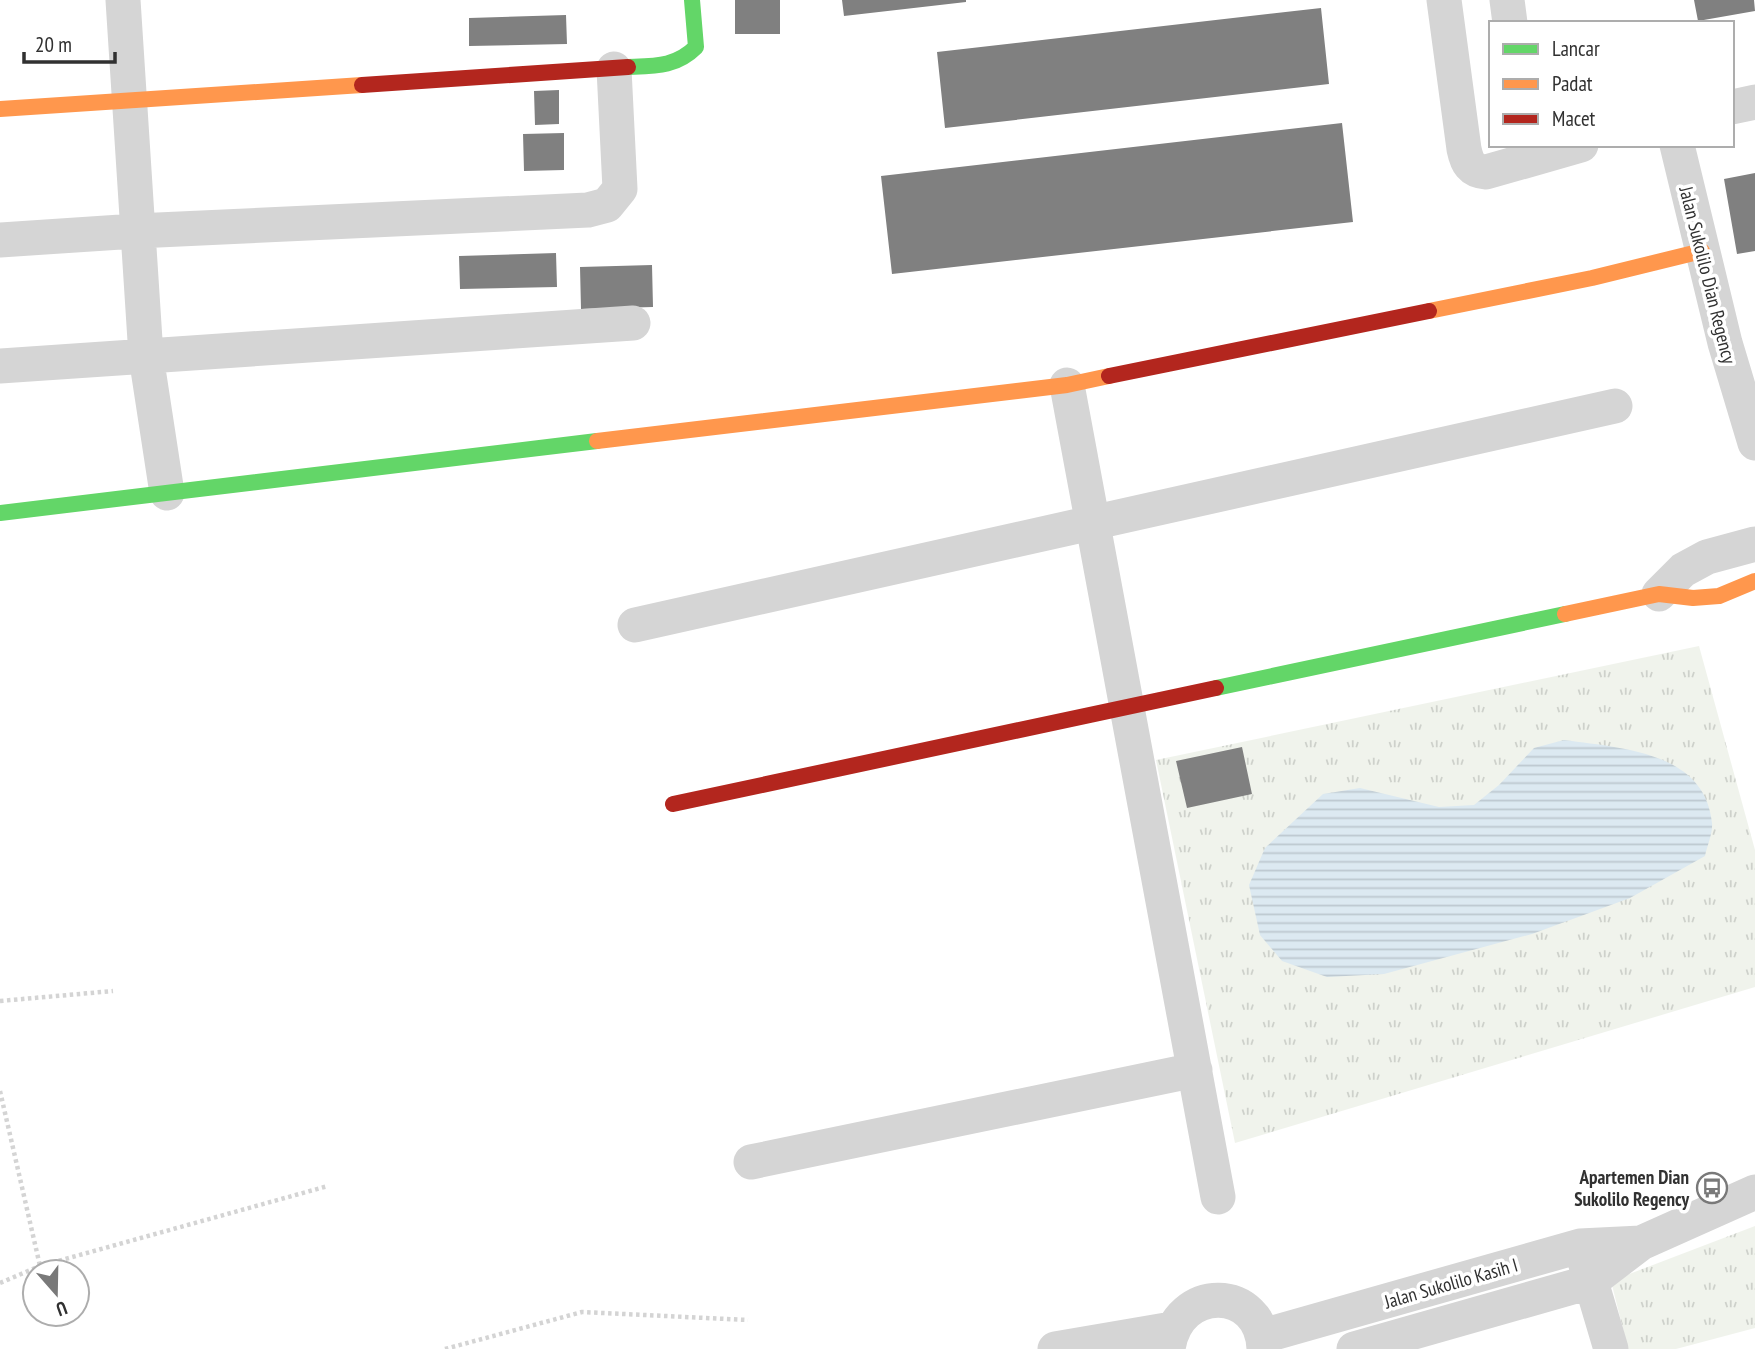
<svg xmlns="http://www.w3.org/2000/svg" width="1755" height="1349" font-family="'PT Sans Narrow',sans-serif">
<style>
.park{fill:url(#park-tufts)}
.water{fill:url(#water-rules)}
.building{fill:#808080}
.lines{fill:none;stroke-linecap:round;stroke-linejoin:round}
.path{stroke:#d4d4d4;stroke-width:4.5;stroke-dasharray:3.5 3.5;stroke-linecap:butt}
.street{stroke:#d5d5d5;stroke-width:35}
.fast{stroke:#63d668;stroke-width:16}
.slow{stroke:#ff974d;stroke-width:16}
.jam{stroke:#b3261e;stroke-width:16}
.labels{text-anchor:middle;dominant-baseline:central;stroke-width:7;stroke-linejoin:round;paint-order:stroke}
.street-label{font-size:19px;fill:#313131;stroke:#fff}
.poi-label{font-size:19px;font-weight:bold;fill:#313131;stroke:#fff;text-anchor:end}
</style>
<defs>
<pattern id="park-tufts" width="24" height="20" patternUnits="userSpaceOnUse" patternTransform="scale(1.75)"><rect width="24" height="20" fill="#f0f3ec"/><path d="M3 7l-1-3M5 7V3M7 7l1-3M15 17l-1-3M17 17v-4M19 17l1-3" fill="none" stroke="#ced1cb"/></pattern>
<pattern id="water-rules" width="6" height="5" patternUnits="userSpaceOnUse" patternTransform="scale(1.75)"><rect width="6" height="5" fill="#dce9f1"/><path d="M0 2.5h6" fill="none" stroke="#bdc8cf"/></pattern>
</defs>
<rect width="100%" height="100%" fill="#fff"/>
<path class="park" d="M1699 646 1755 850V987L1235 1143 1156 760Z
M1755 1226V1328L1676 1349H1628L1611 1281Z"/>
<path class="water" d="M1564 740C1620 748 1705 751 1712 823 1713 833 1707 846 1705 856L1630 898 1532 934 1384 974 1327 977 1282 961 1260 935 1249 885 1265 848 1323 794 1360 788 1439 807 1474 805 1499 785 1534 748Z"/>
<path class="building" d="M735 0H780V34H735Z
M842 0H966V2L844 16Z
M1694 0H1754L1755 11 1698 21Z
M1321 8 1329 84 945 128 937 52Z
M566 15 567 44 469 46V18Z
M559 90V124L535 125 534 91Z
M1342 123 1353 222 892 274 881 176Z
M564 133V170L524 171 523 134Z
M1755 173V251L1737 254 1724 179Z
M556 253 557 287 460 289 459 256Z
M652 265 653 307 581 309 580 267Z
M1242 747 1252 794 1187 808 1176 761Z"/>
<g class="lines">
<path class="path" d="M0 1001 113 991
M0 1091 40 1266
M0 1283 40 1266 328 1186
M445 1349 582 1312 748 1320"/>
<path class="street" d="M123 0 146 356 167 493
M1444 0 1464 149C1467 163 1471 171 1486 172L1581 145
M1507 0 1510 23
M1732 107 1755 102
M1677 145 1725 343 1755 443
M0 240 136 231 588 210 607 205 620 189 614 69
M0 366 633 323
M1067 385 1218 1197
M1659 594 1683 570 1707 557 1755 544
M635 625 1615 406
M751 1162 1195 1070
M1584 1258 1611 1349
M1263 1336 1580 1246 1641 1243
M1055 1349 1172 1329
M1168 1349C1177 1283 1262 1285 1264 1349
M1354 1349 1590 1282 1641 1243 1755 1192"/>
<path class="fast" d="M628 67C655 66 676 67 696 47L692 0
M0 513 597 441
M1216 688 1565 614"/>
<path class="slow" d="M0 109 362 85
M1429 311 1592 278 1702 251
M597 441 1067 385 1109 376
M1565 614 1659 594 1693 598 1719 596 1755 581"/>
<path class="jam" d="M362 85 628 67
M1109 376 1429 311
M673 804 1216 688"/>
</g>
<defs>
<g id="bus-ring" transform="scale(1.575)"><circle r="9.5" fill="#fff" stroke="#797979" stroke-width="1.5"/><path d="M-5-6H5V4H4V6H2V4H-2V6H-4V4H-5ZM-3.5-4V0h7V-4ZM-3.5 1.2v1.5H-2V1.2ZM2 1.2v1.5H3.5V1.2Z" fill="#797979"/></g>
</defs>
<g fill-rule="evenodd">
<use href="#bus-ring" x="1712" y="1188"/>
</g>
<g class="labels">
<g class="street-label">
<text transform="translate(1708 275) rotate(76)">Jalan Sukolilo Dian Regency</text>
<text transform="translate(1451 1283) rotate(-16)">Jalan Sukolilo Kasih I</text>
</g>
<g class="poi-label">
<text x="1689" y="1177">Apartemen Dian<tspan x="1689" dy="22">Sukolilo Regency</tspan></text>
</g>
</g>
<rect x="1489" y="21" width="245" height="126" fill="#ffffff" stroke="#adadad" stroke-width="2"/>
<rect x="1503" y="44" width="35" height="10" fill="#63d668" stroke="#adadad" stroke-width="2"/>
<text x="1552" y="56" font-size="21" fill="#313131">Lancar</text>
<rect x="1503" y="79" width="35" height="10" fill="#ff974d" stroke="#adadad" stroke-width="2"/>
<text x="1552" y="91" font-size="21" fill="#313131">Padat</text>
<rect x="1503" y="114" width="35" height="10" fill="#b3261e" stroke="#adadad" stroke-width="2"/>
<text x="1552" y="126" font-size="21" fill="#313131">Macet</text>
<g transform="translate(56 1293) rotate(160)"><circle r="33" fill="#ffffff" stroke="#adadad" stroke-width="2"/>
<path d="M0-5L12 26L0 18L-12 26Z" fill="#797979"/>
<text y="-10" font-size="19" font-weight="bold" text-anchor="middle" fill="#313131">U</text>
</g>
<path d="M24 52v10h91v-10" fill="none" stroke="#313131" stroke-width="3.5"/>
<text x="35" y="52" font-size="21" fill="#313131" stroke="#ffffff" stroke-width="5" paint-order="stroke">20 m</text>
</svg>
